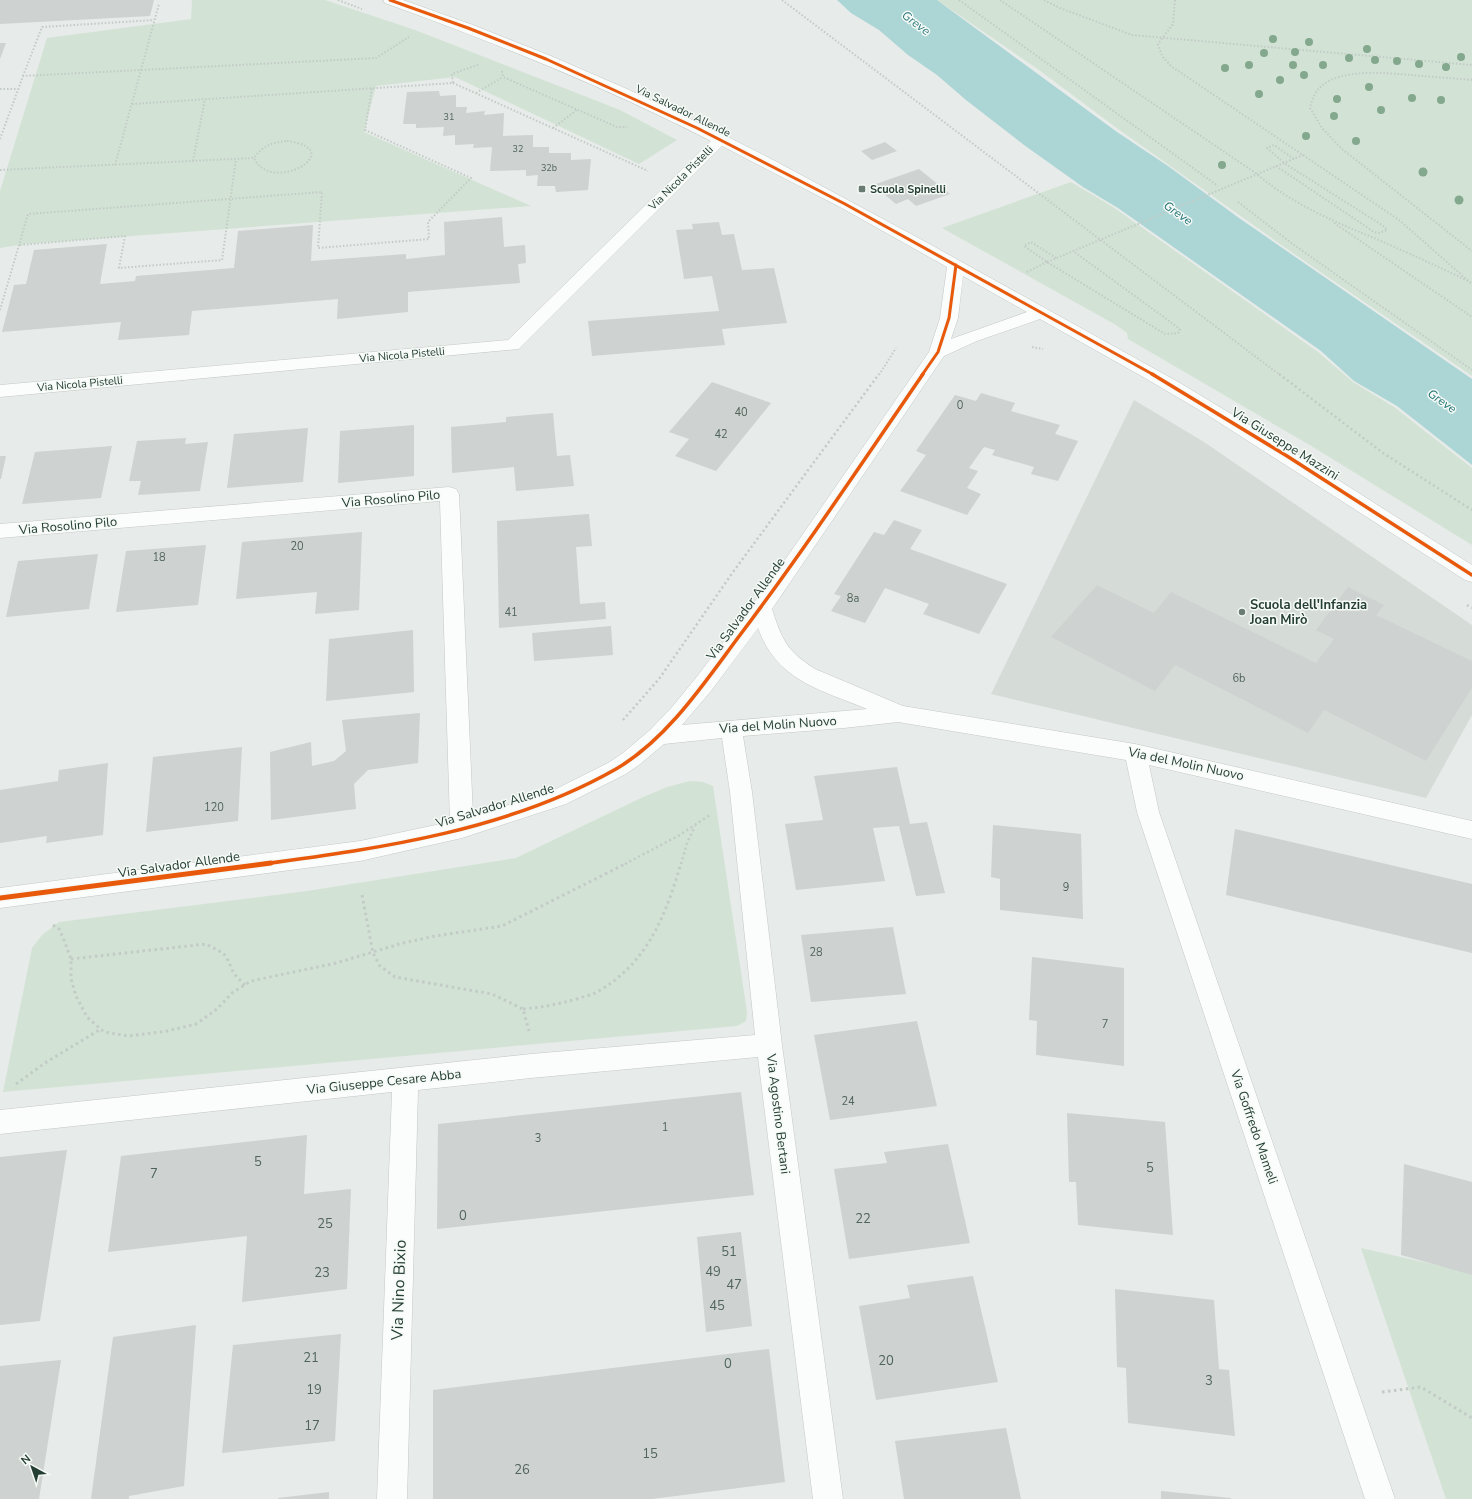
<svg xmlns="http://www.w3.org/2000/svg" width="1472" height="1499" font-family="'Nunito Sans',sans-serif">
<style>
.built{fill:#d5dcd8}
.green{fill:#d2e3d5}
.water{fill:#acd5d5}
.building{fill:#ced2d0}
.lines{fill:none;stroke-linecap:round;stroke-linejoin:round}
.minor-casing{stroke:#c4c8c6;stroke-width:1}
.path-far2{stroke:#c2cbc6;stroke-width:2;stroke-dasharray:1.5 2;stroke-linecap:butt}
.path-far1{stroke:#c2cbc6;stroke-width:2.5;stroke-dasharray:2 3;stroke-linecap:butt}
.path{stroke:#c2cbc6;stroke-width:3;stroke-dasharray:2.5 3.5;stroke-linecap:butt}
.minor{fill:#fbfcfc;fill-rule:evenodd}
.path-bridge{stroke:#c2cbc6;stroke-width:2;stroke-dasharray:1.5 2;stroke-linecap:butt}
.cycleway-far2-casing{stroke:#f5faf7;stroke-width:5}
.cycleway-far1-casing{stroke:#f5faf7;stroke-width:6}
.cycleway-casing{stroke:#f5faf7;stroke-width:8}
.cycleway-far2{stroke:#e8590c;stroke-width:3}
.cycleway-far1{stroke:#e8590c;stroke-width:3.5}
.cycleway{stroke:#e8590c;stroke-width:5}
.tree{fill:#83a88d}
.poi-dot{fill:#697b73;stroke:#f5faf7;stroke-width:1.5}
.labels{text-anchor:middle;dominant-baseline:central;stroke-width:3;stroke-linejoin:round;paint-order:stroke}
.far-number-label{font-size:9px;fill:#50645c}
.far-street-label{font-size:11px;fill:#253e34;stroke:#f5faf7}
.far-poi-label{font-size:11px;font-weight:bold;fill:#253e34;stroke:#f5faf7;text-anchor:start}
.number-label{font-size:11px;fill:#50645c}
.far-water-label{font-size:12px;font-style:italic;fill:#247375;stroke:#f5faf7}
.street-label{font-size:13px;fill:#253e34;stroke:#f5faf7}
.poi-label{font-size:13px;font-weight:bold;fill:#253e34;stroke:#f5faf7;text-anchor:start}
.near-number-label{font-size:13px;fill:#50645c}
.near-street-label{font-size:16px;fill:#253e34;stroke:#f5faf7}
</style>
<rect width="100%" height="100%" fill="#e7ebe9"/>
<path class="built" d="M1134 400 1204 442 1472 625V715L1426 798 991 694Z"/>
<path class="green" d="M192 0H325L415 30 620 110 677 140 639 164 455 77 376 86 364 132 531 206 25 244 0 248V191L47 38 191 19Z
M937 0H1472V376L1287 249 1118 129 1039 70Z
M1071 182 1113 207 1249 303 1318 352 1353 382 1394 407 1472 468V545L1313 447 1128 339 1127 333 1116 325 942 228Z
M690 781 703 782 713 786 747 1012 746 1021 737 1026 3 1092 32 948 42 935 59 922 307 891 516 858 641 798 667 787Z
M1361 1248 1472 1273V1499H1446Z"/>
<path class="water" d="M837 0H937L1117 132 1168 166 1239 218 1472 379V465L1397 406 1354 381 1321 351 1118 208 1083 187 1024 145 966 100 937 75 908 55 879 30 851 13Z"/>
<path class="building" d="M0 0H154L150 16 0 24Z
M0 43H6L0 59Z
M439 91 440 96 456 95V107H467L466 113 485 111 484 115 504 113 503 136 533 135V147H549V153H571V160L591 159 588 190 556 192 555 186H537L538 175 526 176V170L490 171 492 147 473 148 474 144 455 145V135L443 136 444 127 416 128V124H403L407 92Z
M885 142 897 151 872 160 861 151Z
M919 169 950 194 916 206 908 199 896 204 873 185Z
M502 217 504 247 525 245 526 263 518 264 520 283 408 292V312L337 319 338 299 192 311 189 335 118 340 121 322 2 332 14 285 26 284 34 250 107 244 100 284 135 281 136 276 234 268 238 231 313 225 311 261 406 254V259L445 255 444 222Z
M719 222 722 235 734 234 742 270 774 268 787 323 722 329 725 345 592 356 588 321 719 311 712 276 684 279 676 230 693 229 692 224Z
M712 382 771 403 716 471 675 456 689 439 669 432Z
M981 393 1015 403 1011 411 1060 425 1055 434 1078 441 1058 481 1031 474 1034 467 992 455 995 450 984 447 969 468 978 471 967 488 981 494 967 515 900 491 926 455 916 451 955 395 976 401Z
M553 413 557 456 570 455 574 486 516 491 514 467 452 473 451 427 506 422V417Z
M414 425V476L338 483 340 431Z
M308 428 303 482 227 488 234 434Z
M186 438 185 444 208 442 200 491 138 495 141 481H129L137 441Z
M112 446 101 498 22 504 35 452Z
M0 456H6L1 479H0Z
M589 514 592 546 576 547 580 604 605 602 606 619 499 628 497 521Z
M894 520 922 530 910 549 1007 584 979 634 923 614 929 604 885 588 865 623 831 611 841 596 834 594 874 532 884 535Z
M362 532 359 610 315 614 317 592 236 599 242 542Z
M206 545 198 605 116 612 126 551Z
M98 554 89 609 6 617 18 561Z
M1097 585 1154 613 1171 592 1316 663 1334 639 1316 630 1348 587 1384 605 1376 615 1472 661V688L1426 761 1324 710 1308 733 1175 665 1155 691 1051 637Z
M611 626 613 655 534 661 532 633Z
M413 630 414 692 326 701 329 639Z
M420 713 418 763 368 770 354 784 356 809 271 820 270 752 311 742 312 766 334 761 346 751 342 720Z
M242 747 238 821 146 832 153 757Z
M108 763 103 835 46 843 47 836 0 843V790L58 781 59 770Z
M897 767 910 824 927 822 945 893 916 896 899 826 873 828 885 881 796 890 785 824 823 820 814 776Z
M993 825 1081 834 1083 919 1000 910V879L991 877Z
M1235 829 1472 884V953L1226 895Z
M893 927 906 994 811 1002 801 935Z
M1032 957 1124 968V1066L1036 1055 1037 1021 1029 1020Z
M917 1021 937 1106 830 1120 814 1035Z
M741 1092 754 1195 437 1229 438 1124Z
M1067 1113 1165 1122 1173 1235 1078 1225 1076 1182H1069Z
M307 1135 304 1194 351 1189 347 1289 242 1302 247 1236 108 1252 121 1156Z
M948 1144 970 1243 849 1259 834 1169 887 1163 884 1152Z
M67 1150 40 1321 0 1325V1157Z
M1404 1164 1472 1182V1275L1401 1255Z
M741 1232 752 1326 706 1332 697 1237Z
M973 1276 998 1382 876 1400 859 1306 910 1298 907 1285Z
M1115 1289 1214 1300 1219 1369 1229 1370 1235 1436 1128 1423 1126 1368 1117 1367Z
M196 1325 184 1486 129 1496V1499H91L113 1337Z
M341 1334 335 1441 222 1453 233 1345Z
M769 1349 785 1482 652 1499H433V1390Z
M61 1360 39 1499H0V1366Z
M1006 1428 1021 1499H904L895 1441Z
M1161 1491 1231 1498V1499H1161Z
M329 1492V1499H278V1498Z"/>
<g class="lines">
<g class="minor-casing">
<path id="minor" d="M383 0H403L473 25 551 56 627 89 726 136 777 162 924 241 1180 383 1294 452 1472 565V582L1465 580 1206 414 1145 378 1040 319 977 341 944 356 772 609C782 640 787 651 815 669L903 706 1135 744 1472 821V839L1149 765 1159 812 1395 1499H1365L1137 812 1126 760 898 722 844 728 743 736 752 792 782 1045 843 1499H813L758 1057 531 1078 418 1090 407 1499H377L392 1092 0 1134V1110L531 1054 755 1035 730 792 722 738 664 744 639 765 624 775 566 804 462 838 360 861 0 908V888L360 841 450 822 440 501 0 538V524L449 487 456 489 459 494 473 816 550 792 608 763 623 753 650 730 672 707 695 679 769 583 929 352 940 318 947 267 840 207 722 146 519 349 0 397V385L508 340 711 141C605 87 496 43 385 3ZM963 276 1027 312 951 339 958 318ZM758 628C777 681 819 689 867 709L682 725 711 691Z"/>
</g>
<path class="path-far2" d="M338 0 362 9
M782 0 1280 375
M959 0 1218 186
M1000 0 1257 174C1290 203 1333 221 1374 238 1406 252 1437 266 1468 281
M1044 0 1060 8 1132 35 1472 65
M1175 0 1173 24 1158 44 1162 56 1171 66 1399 220 1472 284
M502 71 503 77 617 127H627
M23 76 42 27 154 20
M1472 80C1452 78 1431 77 1411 75 1385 73 1328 66 1314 96 1312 100 1311 104 1310 108L1322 128 1342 149 1472 251
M453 83 648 171
M0 89H18
M476 93 503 77
M132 104 453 83 452 74 480 64
M553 128 578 109
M0 139 23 76 376 58 409 37
M287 141C351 149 271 196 254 158 262 146 273 142 287 141Z
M193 161 205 99
M115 165 159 4
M1276 166 1374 232 1379 233 1387 230 1385 227 1284 163 1267 148 1274 145 1294 159
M0 170 254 158
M1238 202 1294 245 1472 370
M1334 223 1472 317
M20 245 125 236 119 268 222 260 236 159
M1056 258 1031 242 1024 246 1047 262 1165 334 1178 333 1180 330 1176 326 1073 251
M1027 272 1047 262
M0 310 28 214 322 192 318 248 429 239 428 222 471 178 365 130 372 88
M1032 347 1043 349
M879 375 896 348"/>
<path class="path-far1" d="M1279 374 1383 453 1472 510
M1467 605 1472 608
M623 720 659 679 733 572 879 374
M625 864 678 836 710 815
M681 864 687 843 695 826"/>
<path class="path" d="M362 895 373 953 380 966 395 977 492 994 523 1009 529 1031
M53 925 59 929 64 940 71 959V979L76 996 87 1017 104 1032 129 1036 167 1031 196 1024 217 1009 232 993 251 981 336 963 403 943 435 936 502 926 627 863
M71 959 206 944 223 953 227 958 234 974 245 985
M523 1009C545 1007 559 1004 580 998 585 996 592 995 597 992 647 964 666 915 681 863
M16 1084 45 1063 101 1029
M1382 1392 1421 1387 1472 1418"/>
<use href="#minor" class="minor"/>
<path class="path-bridge" d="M1047 262 1303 155"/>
<g class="cycleway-far2-casing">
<path id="cycleway-far2" d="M390 0 468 28 546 59 697 128 845 204 1154 375
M922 375 938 352 949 318 956 265"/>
</g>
<g class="cycleway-far1-casing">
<path id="cycleway-far1" d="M1152 374 1287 456 1472 575
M263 864C383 848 509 830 616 769 666 740 703 685 737 639 802 553 862 463 923 374"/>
</g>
<g class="cycleway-casing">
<path id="cycleway" d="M0 898 271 863"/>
</g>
<use href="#cycleway-far2" class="cycleway-far2"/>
<use href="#cycleway-far1" class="cycleway-far1"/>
<use href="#cycleway" class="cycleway"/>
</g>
<g class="tree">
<circle cx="1273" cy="39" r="4"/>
<circle cx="1309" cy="42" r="4"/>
<circle cx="1367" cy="49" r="4"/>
<circle cx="1295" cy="52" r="4"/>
<circle cx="1264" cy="53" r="4"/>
<circle cx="1461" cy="57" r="4"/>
<circle cx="1349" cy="58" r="4"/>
<circle cx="1375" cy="60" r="4"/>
<circle cx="1397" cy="61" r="4"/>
<circle cx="1419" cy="64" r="4"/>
<circle cx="1249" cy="65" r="4"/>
<circle cx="1293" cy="65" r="4"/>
<circle cx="1323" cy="65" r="4"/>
<circle cx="1446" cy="67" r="4"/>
<circle cx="1225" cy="68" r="4"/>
<circle cx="1304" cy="75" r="4"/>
<circle cx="1280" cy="80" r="4"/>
<circle cx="1369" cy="87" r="4"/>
<circle cx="1259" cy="94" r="4"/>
<circle cx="1412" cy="98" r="4"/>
<circle cx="1337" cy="99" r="4"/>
<circle cx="1441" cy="100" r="4"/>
<circle cx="1381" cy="110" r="4"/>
<circle cx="1334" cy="116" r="4"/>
<circle cx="1306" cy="136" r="4"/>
<circle cx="1356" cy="141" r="4"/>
<circle cx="1222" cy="165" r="4"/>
<circle cx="1423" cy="172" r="4.5"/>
<circle cx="1459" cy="200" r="4.5"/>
</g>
<g class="poi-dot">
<rect x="858" y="185" width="8" height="8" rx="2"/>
<circle cx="1242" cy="612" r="4"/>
</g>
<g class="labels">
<g class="far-number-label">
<text x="449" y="117">31</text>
<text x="518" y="149">32</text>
<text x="549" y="168">32b</text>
</g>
<g class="far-street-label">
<text transform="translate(683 111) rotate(26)">Via Salvador Allende</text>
<text transform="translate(681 178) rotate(-45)">Via Nicola Pistelli</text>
<text transform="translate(402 355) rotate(-5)">Via Nicola Pistelli</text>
<text transform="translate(80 384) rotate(-5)">Via Nicola Pistelli</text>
</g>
<g class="far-poi-label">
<text x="870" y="189">Scuola Spinelli</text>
</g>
<g class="number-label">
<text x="960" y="405">0</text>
<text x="741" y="412">40</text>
<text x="721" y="434">42</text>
<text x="297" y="546">20</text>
<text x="159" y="557">18</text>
<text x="853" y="598">8a</text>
<text x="511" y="612">41</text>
<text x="1239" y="678">6b</text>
<text x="214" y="807">120</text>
<text x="1066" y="887">9</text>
<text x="816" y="952">28</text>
<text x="1105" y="1024">7</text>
<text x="848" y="1101">24</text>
<text x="665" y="1127">1</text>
<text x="538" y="1138">3</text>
</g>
<g class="far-water-label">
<text transform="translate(916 23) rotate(37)">Greve</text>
<text transform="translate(1178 213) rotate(35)">Greve</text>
<text transform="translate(1442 401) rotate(35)">Greve</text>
</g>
<g class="street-label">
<text transform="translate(1285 444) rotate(32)">Via Giuseppe Mazzini</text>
<text transform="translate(391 499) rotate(-5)">Via Rosolino Pilo</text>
<text transform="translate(68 526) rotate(-5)">Via Rosolino Pilo</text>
<text transform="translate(746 609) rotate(-54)">Via Salvador Allende</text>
<text transform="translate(778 725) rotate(-4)">Via del Molin Nuovo</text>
<text transform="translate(1186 764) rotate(12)">Via del Molin Nuovo</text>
<text transform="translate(495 806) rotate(-17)">Via Salvador Allende</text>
<text transform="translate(179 865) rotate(-8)">Via Salvador Allende</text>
<text transform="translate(384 1082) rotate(-6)">Via Giuseppe Cesare Abba</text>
<text transform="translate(778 1114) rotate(83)">Via Agostino Bertani</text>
<text transform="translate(1254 1127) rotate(71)">Via Goffredo Mameli</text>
</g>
<g class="poi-label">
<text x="1250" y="605">Scuola dell'Infanzia<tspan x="1250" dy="15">Joan Mirò</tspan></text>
</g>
<g class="near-number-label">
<text x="258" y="1162">5</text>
<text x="1150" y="1168">5</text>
<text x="154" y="1174">7</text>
<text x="463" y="1216">0</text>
<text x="863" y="1219">22</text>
<text x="325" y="1224">25</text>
<text x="729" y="1252">51</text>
<text x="713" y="1272">49</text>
<text x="322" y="1273">23</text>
<text x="734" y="1285">47</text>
<text x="717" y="1306">45</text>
<text x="311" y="1358">21</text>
<text x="886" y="1361">20</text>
<text x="728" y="1364">0</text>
<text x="1209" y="1381">3</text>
<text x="314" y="1390">19</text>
<text x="312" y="1426">17</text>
<text x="650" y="1454">15</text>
<text x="522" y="1470">26</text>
</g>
<g class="near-street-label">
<text transform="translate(399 1290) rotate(-88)">Via Nino Bixio</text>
</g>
</g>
<g transform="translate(32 1467) rotate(320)" stroke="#f5faf7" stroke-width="3" paint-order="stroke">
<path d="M0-3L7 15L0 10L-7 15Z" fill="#253e34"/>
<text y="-6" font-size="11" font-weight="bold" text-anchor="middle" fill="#253e34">N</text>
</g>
</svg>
